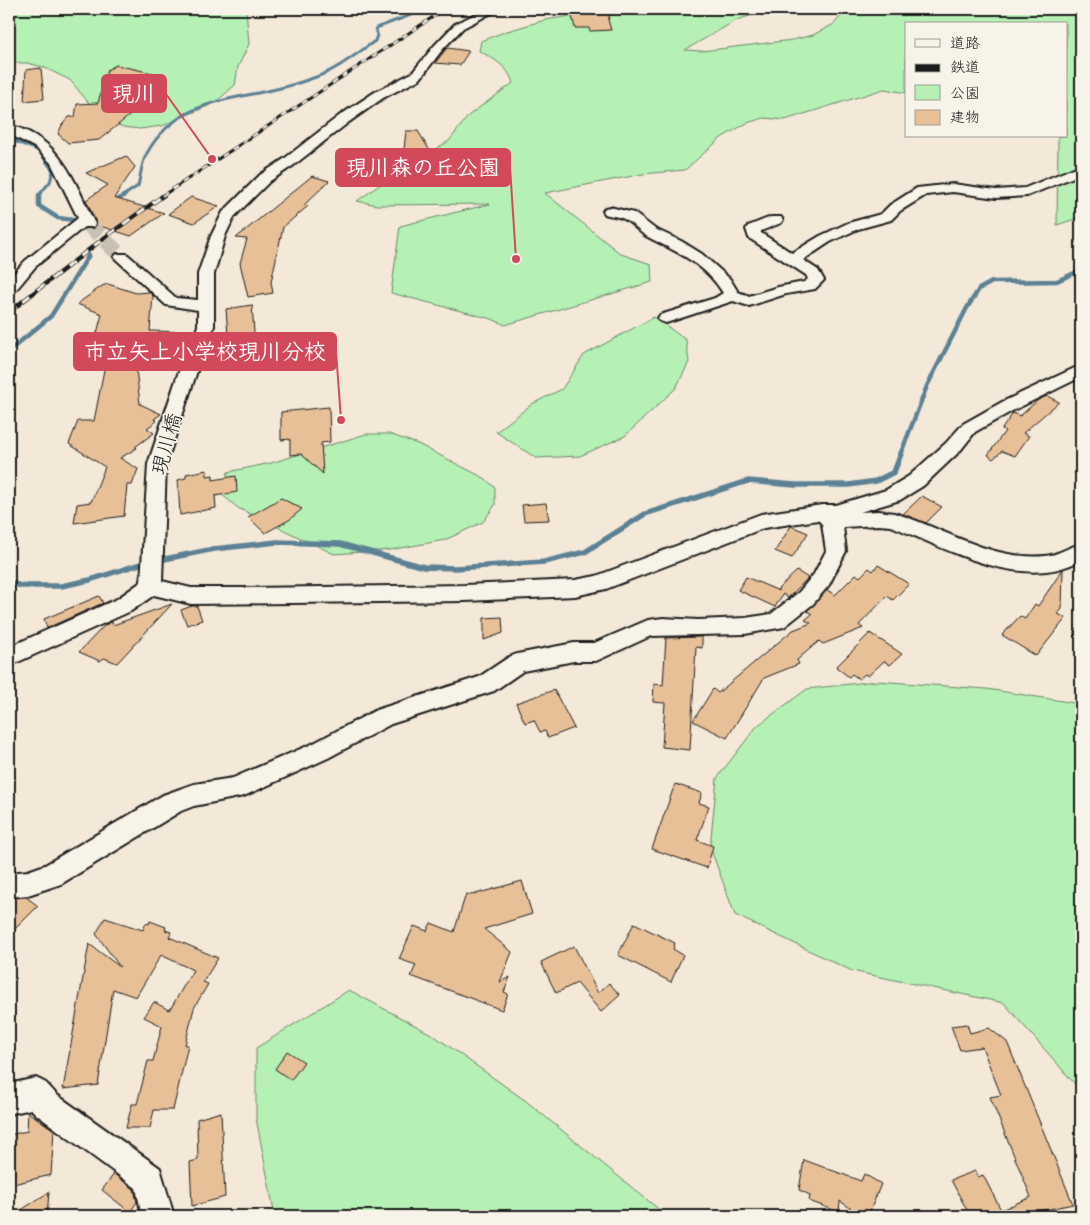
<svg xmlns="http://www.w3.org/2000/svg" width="1090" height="1225" font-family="Itim,'Klee One',sans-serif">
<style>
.green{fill:#b5f0b4;stroke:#688668}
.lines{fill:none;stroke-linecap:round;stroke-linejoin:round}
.stream-far2{stroke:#5c8195;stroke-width:3}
.stream-far1{stroke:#5c8195;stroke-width:4.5}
.stream{stroke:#5c8195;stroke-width:5.5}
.building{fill:#e8c098;stroke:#1c1c1c}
.minor-tunnel{stroke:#c9c0b2;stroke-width:16;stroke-dasharray:16 8;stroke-linecap:butt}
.minor-casing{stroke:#1c1c1c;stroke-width:4}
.minor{fill:#f7f3e8;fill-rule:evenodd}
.rail-far1-casing{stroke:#1c1c1c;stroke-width:3}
.rail-casing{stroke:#1c1c1c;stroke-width:4.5}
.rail-far1{stroke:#f7f3e8;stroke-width:2;stroke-dasharray:6;stroke-linecap:butt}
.rail{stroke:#f7f3e8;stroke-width:3;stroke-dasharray:9;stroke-linecap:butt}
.labels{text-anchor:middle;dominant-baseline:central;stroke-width:4;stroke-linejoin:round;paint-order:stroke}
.street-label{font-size:21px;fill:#1c1c1c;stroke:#f7f3e8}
.leader{fill:none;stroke:#d1495b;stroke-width:2}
.callout-dot{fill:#d1495b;stroke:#f7f3e8;stroke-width:2}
.callout{fill:#d1495b;stroke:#d1495b;stroke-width:2}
.callout-label{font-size:22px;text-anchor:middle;font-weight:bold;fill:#fff}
</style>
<rect width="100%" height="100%" fill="#f4e9d8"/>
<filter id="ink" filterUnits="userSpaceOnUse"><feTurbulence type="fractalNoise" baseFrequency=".02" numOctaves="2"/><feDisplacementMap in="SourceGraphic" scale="10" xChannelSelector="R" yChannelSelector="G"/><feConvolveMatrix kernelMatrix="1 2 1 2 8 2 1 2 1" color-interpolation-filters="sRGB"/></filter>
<g filter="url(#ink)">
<path class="green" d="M9 9H246L249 44 238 67 235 85 215 103 162 126 140 129 123 127 106 120 88 102 70 80 43 67 27 63H9Z
M616 9H771L737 20 685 50 702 51 792 40 813 35 834 24 845 11 844 9H1081V217L1057 225 1058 136H1066V24H906V93L884 89 785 120 764 118 747 123 721 138 685 170 643 174 545 193 621 254 651 264 652 282 505 325 492 319 391 293 400 226 490 204 377 205 357 201 388 179 449 141 469 115 513 83C508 66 494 59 479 51L481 41 504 32 545 20Z
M654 317 686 340 689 362 676 388 625 436 580 456 536 458 496 432 532 404 562 389 584 355Z
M366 434H389L418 444 486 479 495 488V505L483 522 445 540 390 550 334 554 238 508 220 493 228 472 271 463Z
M876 681 987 689 1081 704V1091L1004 1003 852 971 735 915 710 847 717 778 757 726 807 689Z
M349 990 433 1035 526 1101 667 1216H275L256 1118V1048Z"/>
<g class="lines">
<path class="stream-far2" d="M9 139 38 150 53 171 50 182 38 196
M123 196 138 186C141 175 141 163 147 153 175 103 222 101 272 90 287 87 302 82 316 77 338 69 356 54 375 41L377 35 376 28 427 9"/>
<path class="stream-far1" d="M39 195V206L58 218 73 220
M113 203 125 195
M9 351 51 316 89 255
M901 453 927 386 967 308 979 289 992 282 1057 281 1081 270"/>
<path class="stream" d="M9 582 21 586H61L90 580 140 564 214 549 277 542 340 544 424 567 456 568 544 562 585 552 645 514 748 481 795 485H849L876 481 894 472 902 451"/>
</g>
<path class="building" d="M570 9H612L608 20 611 30 590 31 589 28H575Z
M447 48 469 51 460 65 435 63Z
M116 65 157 74 154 96 99 140 68 143 58 134 62 125 69 117H75L77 104 98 103 107 70Z
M41 68 44 99 24 101 26 70Z
M406 131H418L430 151 417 157 404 149Z
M126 156 135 167 114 198 164 213 131 236 97 225 86 200 108 185 86 173Z
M312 176 329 181 304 205 308 206 283 227 271 282 273 293 248 297 240 263 247 239 236 238Z
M191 197 219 206 194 223 168 214Z
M108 284 136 293 149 292 153 296 150 331 188 332 181 352 134 351 140 404 161 414 154 419 157 421 147 428 154 433 135 447 137 448 120 458 138 469 132 485H127L124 516 74 523 77 504 91 502 105 467 69 444 78 421H94L109 344 94 345 102 314 77 304 102 286Z
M252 305 254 332 244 348 221 345 228 335 226 309Z
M1047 396 1059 402 1023 433 1029 436 1015 456 1002 451 993 459 988 455 1005 431 1002 429 1013 413 1020 416 1038 400Z
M329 407 330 442 321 443 323 474 301 454 290 455V439L281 440V412Z
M207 470V476L213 475V480L236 476 237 492 215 496 216 508 180 515 178 480 186 478V474Z
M922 496 942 507 926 523 903 514Z
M281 498 302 509 289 520 265 533 248 517Z
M546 503 549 520 524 521 522 505Z
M791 526 808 533 792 558 775 551Z
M878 565 909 584 893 600 887 596 859 625 863 628 823 644 819 641 797 660 799 664 764 678 727 738 693 721 713 689 718 693 793 630 811 623 805 620 812 614 807 611 827 590 835 595 856 574 860 577 869 568 873 571Z
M1063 569 1062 609 1058 614 1066 618 1036 656 1002 635 1020 616 1025 619 1035 604 1038 606Z
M797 571 808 578 788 598 783 594 775 607 738 590 746 577 779 591 777 590Z
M99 596 103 603 47 628 44 619Z
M172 604 117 663 104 658 100 661 79 652 105 625 112 622 113 625Z
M192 606H197L202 620 187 625 181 610Z
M502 617 503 633 484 640V618Z
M870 633 902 654 890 665 884 661 868 676 865 674 859 679 852 674 849 677 836 667Z
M702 637V648L696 647 690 750 662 747 665 703 653 702 654 684 663 685 666 638Z
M554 690 574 728 548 738 545 731 540 732 534 720 525 723 516 703Z
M675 784 702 793 699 803 709 806 697 840 713 846 707 868 652 849Z
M522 881 532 914 484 929 512 952 500 982 510 977 504 992 508 994 502 1010 411 976 416 965 399 959 414 926 427 931 431 923 454 932 466 894 472 895Z
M26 897 38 906 9 935V904L15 898Z
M105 918 143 930 146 923 149 924 150 921 166 927 165 930 171 932 169 937 218 958 203 982 208 984 194 1008 185 1045H188L173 1110H154L150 1128H126L132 1104H137L148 1061H153L162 1026 144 1017 154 1002 169 1010 171 1008 193 970 161 955 136 997 113 989 98 1085 63 1089 89 944 120 967 96 934Z
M634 923 675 943 673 949 683 955 671 982 618 955Z
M574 946 598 993 609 983 620 995 601 1012 577 983 556 993 541 962Z
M967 1024 970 1033 989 1028 1007 1042 1073 1204 1016 1216H970L951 1180 975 1171 978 1177 983 1175 1001 1210 1031 1197 990 1097 1001 1095 982 1047 960 1050 951 1026Z
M287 1051 304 1062 291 1080 275 1069Z
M28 1112 54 1130 51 1175 9 1185V1135L27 1131Z
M221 1112 225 1197 192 1206 190 1162 198 1160 197 1119Z
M804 1160 861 1181 864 1174 881 1184 868 1216H862L840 1201 839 1212 809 1201 810 1195 799 1190Z
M114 1174 134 1189 137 1202 130 1212 102 1190Z
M49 1192 47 1216H12Z"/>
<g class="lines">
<path class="minor-tunnel" d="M88 224 122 257"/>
<g class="minor-casing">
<path id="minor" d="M486 9H499L463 28 442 50 420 79 383 98 349 122 294 165 270 181 234 217 225 236 214 274V326L196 374 166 464 162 581 191 588H244L465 585 575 580 596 576 761 514 822 505H836L886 490 909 476 946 443 963 424 1002 402 1081 365V377L1014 410 975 432 960 451 923 486 900 500 860 512 879 511 894 513C944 528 991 561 1045 556 1058 555 1068 547 1081 544V560C1023 593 946 548 891 526L879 525 843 527 846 551 829 585 813 604 784 627 745 634 651 636 596 661H574L523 671 494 691 391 724 328 758 244 796 194 806 181 811 61 884 28 895 9 897V873L28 871 45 865 163 795 194 784 233 778 312 744 376 710 479 677 509 657 517 654 574 643H594L648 620 663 618 698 620 745 618 771 614 799 592 814 574 826 551 822 524 818 520 764 528 606 589 575 596 465 601 191 604 154 595 131 611 9 666V647L117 599 141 582 148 464 178 374 198 326V310L166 305 117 260 114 257 117 254H127L176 298 198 300V274L211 236 223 212 260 175 284 159 339 116 375 92 412 73 434 46 455 24Z
M9 125C61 138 74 181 95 224L93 227H84L35 267 15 291 9 293V279L25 261 78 218 51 163 36 148 9 134Z
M1081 165V174L1027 196 996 198 953 192 926 195 900 211 891 220 858 229 830 242 803 260 818 270 824 280 815 289 786 294 749 306 733 301 666 323 660 321 658 318 660 315 715 298 723 293C704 262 676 252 646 236 638 231 632 223 624 219 618 216 611 216 605 214L603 211 605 208 610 207 634 213 655 229 681 241 702 254 730 279 738 292 749 296 778 287 804 282 808 279 806 275 749 238 746 229 748 226 771 217H781L783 220 781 223 761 231V233L792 253 820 236 848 223 881 214 890 205 917 188 953 184 996 190 1025 188Z
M36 1078 46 1083 57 1095 160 1168 174 1216H142L136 1188 37 1115 31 1109 9 1114V1084Z"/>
</g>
<use href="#minor" class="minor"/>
<g class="rail-far1-casing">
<path id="rail-far1" d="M162 196 445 9"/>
</g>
<g class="rail-casing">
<path id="rail" d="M9 312 104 238 164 195"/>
</g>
<use href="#rail-far1" class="rail-far1"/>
<use href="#rail" class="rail"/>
</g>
</g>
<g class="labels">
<g class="street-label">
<text transform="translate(166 444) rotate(-75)">現川橋</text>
</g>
</g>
<path class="leader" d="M212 159L166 94M516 259L510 167M341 420L336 351"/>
<g class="callout-dot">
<circle cx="212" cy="159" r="5"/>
<circle cx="516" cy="259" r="5"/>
<circle cx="341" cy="420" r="5"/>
</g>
<g class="callout">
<rect x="102" y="75" width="64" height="37" rx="5"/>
<rect x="336" y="149" width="174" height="37" rx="5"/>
<rect x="74" y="333" width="262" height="37" rx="5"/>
</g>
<g class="callout-label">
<text x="134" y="101">現川</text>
<text x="423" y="175">現川森の丘公園</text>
<text x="205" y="359">市立矢上小学校現川分校</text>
</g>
<rect width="1090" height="1225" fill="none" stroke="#f7f3e8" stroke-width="30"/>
<rect x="15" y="15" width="1060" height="1195" fill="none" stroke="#1c1c1c" stroke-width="2" filter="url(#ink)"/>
<rect x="905" y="22" width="162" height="115" fill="#f7f3e8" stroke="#9f9d96"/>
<rect x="915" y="39" width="25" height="8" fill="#f7f3e8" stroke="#9f9d96"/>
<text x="950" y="48" font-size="15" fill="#1c1c1c">道路</text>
<rect x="915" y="64" width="25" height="8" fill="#1c1c1c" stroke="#9f9d96"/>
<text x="950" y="72" font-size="15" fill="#1c1c1c">鉄道</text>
<rect x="915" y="85" width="25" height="15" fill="#b5f0b4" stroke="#9f9d96"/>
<text x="950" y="98" font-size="15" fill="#1c1c1c">公園</text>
<rect x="915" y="110" width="25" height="15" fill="#e8c098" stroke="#9f9d96"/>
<text x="950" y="122" font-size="15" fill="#1c1c1c">建物</text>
</svg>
